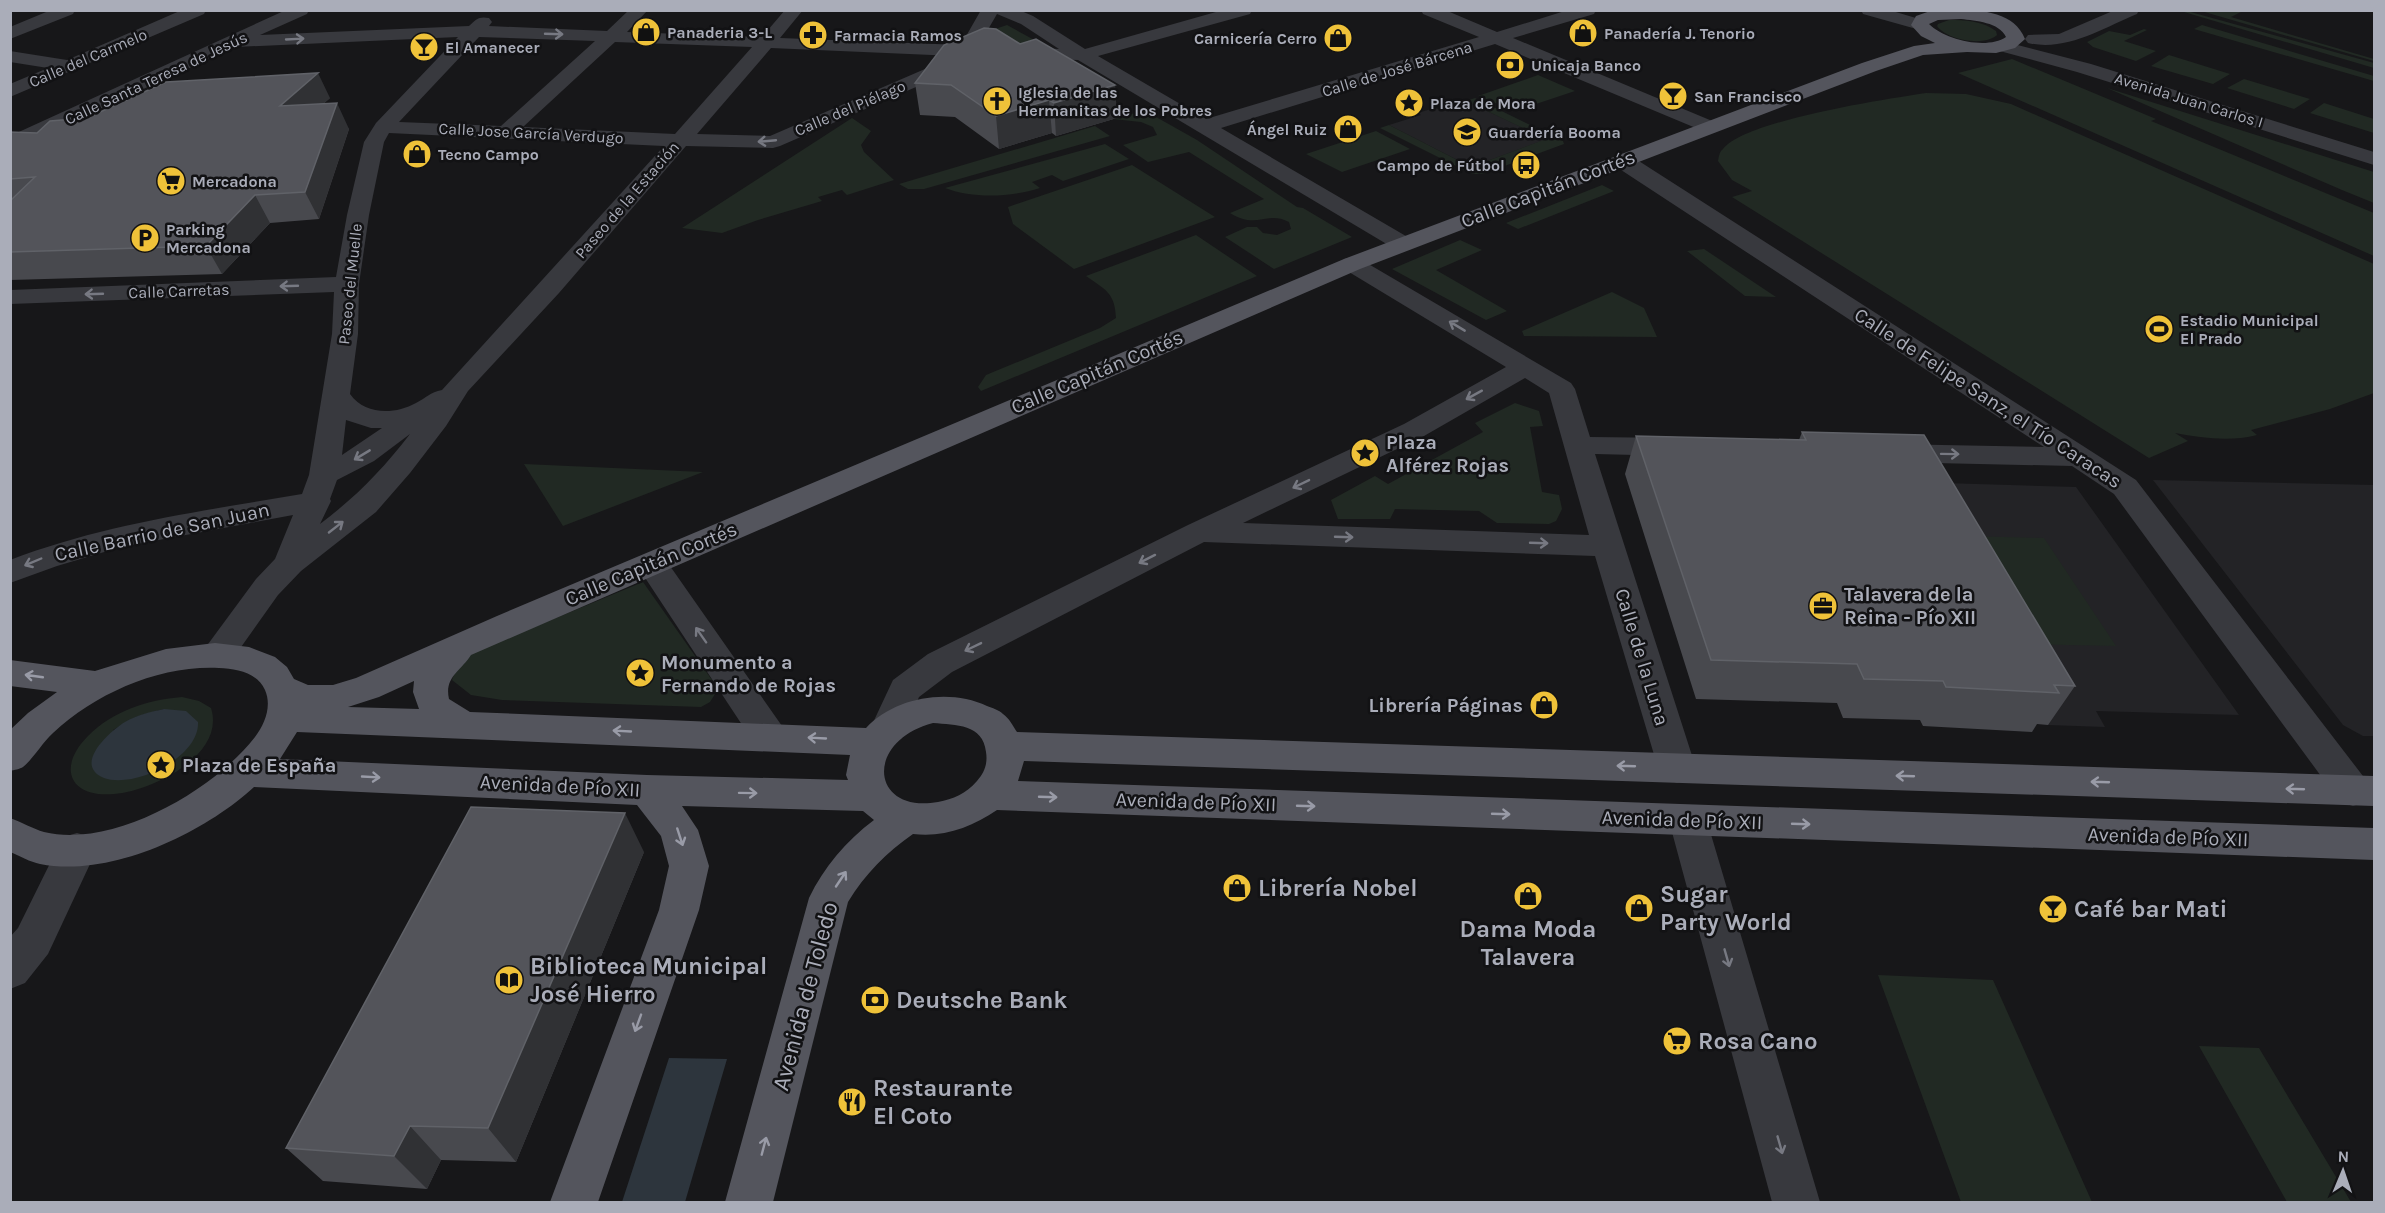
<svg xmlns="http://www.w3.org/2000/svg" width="2385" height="1213" font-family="Karla,sans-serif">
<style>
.built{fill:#232326}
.green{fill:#212923;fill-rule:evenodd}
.water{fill:#2d353d}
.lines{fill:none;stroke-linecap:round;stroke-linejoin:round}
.minor{fill:#38393e;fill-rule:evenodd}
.major{fill:#54555d;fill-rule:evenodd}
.wall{fill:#48494e}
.shaded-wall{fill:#303134}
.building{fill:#53545a;stroke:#606268;stroke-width:1.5}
.oneway{stroke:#777982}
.oneway2{stroke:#999ba7}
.labels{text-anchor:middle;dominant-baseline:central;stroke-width:5;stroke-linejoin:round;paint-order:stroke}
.far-poi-label{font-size:16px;font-weight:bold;fill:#aaadb9;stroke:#121214;text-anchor:start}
.far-street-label{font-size:16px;fill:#aaadb9;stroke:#121214}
.street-label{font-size:20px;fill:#aaadb9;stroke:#121214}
.poi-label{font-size:20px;font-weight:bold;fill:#aaadb9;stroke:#121214;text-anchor:start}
.near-poi-label{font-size:24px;font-weight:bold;fill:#aaadb9;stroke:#121214;text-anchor:start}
.near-street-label{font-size:24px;fill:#aaadb9;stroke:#121214}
</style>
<rect width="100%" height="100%" fill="#171719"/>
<path class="built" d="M1466 101 1547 139 1471 167 1389 125 1421 115 1418 113 1434 108 1438 109Z
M2153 480 2374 485V736H2363L2343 725Z
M1911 482 2076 487 2239 715 2096 711 2105 727 2048 725Z"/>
<path class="green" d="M2187 11 2374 63V68L2184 12Z
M2237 11 2241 12 2231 17 2374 59V61L2201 11Z
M1949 20C1965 20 1983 21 1996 31L1997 35C1984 47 1947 40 1937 26L1938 24Z
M1007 25 1047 47 987 48 992 30Z
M2202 25 2374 76V81L2194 29Z
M2144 29 2147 30 2124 41 2156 51 2136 61 2093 47 2087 42 2109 31 2130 35Z
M2169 55 2230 74 2213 84 2151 66Z
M2012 59 2156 119 2151 121 2374 213V256L1958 73Z
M1538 75 1575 91 1515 111 1478 96Z
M2244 79 2310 99 2294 109 2227 88Z
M2107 88 2374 172V203L2342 190Z
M1926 93 1966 94 2011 104 2374 264V393L2330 409 2251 430 2257 435C2230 442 2202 438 2175 433L2188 441 2149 458 1732 197 1752 191 1732 180 1718 161C1719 157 1719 152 1723 149 1746 120 1887 99 1926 93Z
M1475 98 1563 141 1564 144 1483 174H1472L1380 128 1389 125 1471 167 1546 139 1466 101Z
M2324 103 2374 119V133L2310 113Z
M1135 113H1149L1197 140 1297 207 1303 208 1352 237 1274 269 1225 237 1247 227H1257L1263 233 1277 235 1291 229 1289 222C1267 210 1257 230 1230 213L1264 199 1189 152 1148 162 1123 145 1157 135 1153 127 1141 122 1113 119Z
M852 118 871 131 861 145 864 152 894 180 847 195 842 190 818 197 822 201 758 220 722 233 682 228Z
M1095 126 1110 136 924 189H908L899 184Z
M1376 131 1410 149 1342 172 1306 154Z
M1105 144 1129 159 1063 181 1052 175 1032 182 1040 188C1011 197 974 199 945 188Z
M1132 165 1215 217 1074 269 1013 224 1008 207Z
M1602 185 1614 191 1518 229 1506 223Z
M1196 235 1257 276 981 391 978 387 986 375 1100 328 1116 318C1115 293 1106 290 1086 276Z
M1460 240 1482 250 1436 270 1507 311 1486 320 1392 269Z
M1704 249 1776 297 1745 296 1687 251Z
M1612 292 1644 308 1657 337 1524 336 1522 331Z
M1515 403 1539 411 1543 426 1530 427 1542 492 1559 495 1562 509 1556 521 1549 524 1497 523 1479 511 1395 509 1390 519H1338L1331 500 1375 476 1388 484 1483 432 1475 423Z
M524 464 703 472 563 526Z
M1961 536 2044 538 2116 646 2024 644Z
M643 582 712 680 715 694 710 702 701 707 502 700 471 695 452 680C456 667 466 656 478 650Z
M182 697 199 701 211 708C226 755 152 791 114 794 69 798 57 767 88 736 113 711 147 700 182 697ZM164 709 167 765 140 776 113 730 138 716Z
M1878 975 1993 980 2092 1202H1961Z
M2199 1046 2259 1048 2351 1202H2287Z"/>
<path class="water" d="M164 709 186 711 198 722C200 757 135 789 104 778 72 765 110 731 125 722 137 715 150 712 164 709Z
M669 1058 727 1059 685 1202H622Z"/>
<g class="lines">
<path class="minor" d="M51 10H75L73 14 10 39V27Z
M182 10H206L204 14 10 97V84L48 68 10 62V51L67 60Z
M286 10H309L307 14 260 35 469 26C476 19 479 16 489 18L492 22 489 26 607 31 629 10H648L627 32 762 37 785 10H803L780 38 961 45 981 10H1019L1033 16 1085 49 1223 10H1252L1250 14 1098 56 1206 119 1479 37 1423 14 1421 10H1445L1497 32 1568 10H1596L1594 14 1513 38 1717 123 1720 127 1717 131H1703L1495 44 1221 128 1411 239 1415 244 1411 249 1403 251 1395 249 1078 60 973 56 969 64 780 146 773 148 686 146 559 293 468 391 446 426 410 473 376 512 301 571 278 595 229 664 217 667 205 664 200 655 256 579 275 559 293 515 121 547 57 566 10 583V560C104 524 203 511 302 494L309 475 332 334 334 292 10 304V290L336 277 347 215 364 142 376 123 458 37 235 47 10 150V136ZM997 14 1021 24 1059 49 979 45ZM479 37 595 41 501 126 399 122ZM615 42 752 47 675 134 523 127ZM771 48 955 56 770 136 697 134ZM389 133 664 146 442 390C430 392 426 398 416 403 394 415 365 415 350 394L358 334 359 284 369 215 384 142ZM346 420 371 428H382L342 455ZM410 434C382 470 357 496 320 524L331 501 330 499 337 480 374 461Z
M1861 10H1889L1926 21 1929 25 1926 29 1920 30 1863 14Z
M2115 10H2139L2137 14C2103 28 2066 52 2028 43L2025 39 2028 35 2059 34Z
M2002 41 2091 64 2374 152V165L2077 72 1996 50 1993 46 1996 42Z
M1623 155 1631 156 2136 480 2366 780 2372 791 2366 802 2353 806 2340 802 2114 494 2072 466 1890 462 1880 459 1876 453 1880 447 1890 444 2044 447 1615 166 1612 161 1615 156Z
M1352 257 1360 259 1571 383 1575 389 1590 437 1677 438 1687 441 1691 447 1687 453 1677 456 1595 454 1696 768 1690 778 1677 783 1664 778 1658 768 1595 556 1204 542 952 672 919 697 901 739 888 743 875 739 870 729 893 680 928 654 1188 525 1404 424 1506 367 1344 269 1340 264 1344 259ZM1525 378 1549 393 1589 535 1243 523 1424 436Z
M652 553 663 556 782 726 787 736 782 746 769 750 756 746 636 564 641 556Z
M1688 805 1702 810 1707 821 1820 1202H1772L1669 821 1674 810Z
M77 833 91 837 97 849 48 954 25 983 10 989V937L18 928 63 837Z"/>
<path class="major" d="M1933 10C1963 10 2012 5 2025 39L2015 48 1996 53 1967 52 1923 55 1876 71 1360 269 471 655C461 671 444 677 449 699L470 712 866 728C895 697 949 688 987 706 992 708 999 710 1003 714 1009 718 1013 726 1017 732L2374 776V806L1024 761 1018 781 2374 828V860L997 810C972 827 943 838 913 834 887 852 865 874 848 902L773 1202H725L809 898C824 867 846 841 874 820L863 811 682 806 698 830 709 866 699 910 598 1202H550L659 910 669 866 661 836 637 805 254 787C204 833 111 878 40 864 30 862 20 856 10 852V818C22 822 33 829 44 832 113 849 214 790 255 737 265 724 272 706 265 690 257 672 236 669 219 668 160 665 96 693 53 733 43 742 32 760 23 767 20 769 14 770 10 771V730L28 713 57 692 10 686V660L95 671 166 649 215 643 249 647 275 657 287 667 294 679 308 685H333L356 678 497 616 1344 259 1862 63 1914 46 1935 43 1921 36 1911 25 1916 16ZM1961 19C1976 21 1999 22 2006 37 1987 50 1945 40 1929 24L1938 20ZM414 681 413 692 419 709 348 707 379 697ZM933 723C956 725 983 724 986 752 988 764 984 773 977 781 966 794 953 799 938 802 870 814 864 741 933 723ZM297 732 850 755 846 775 848 780 647 775 280 759Z"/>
</g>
<path class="wall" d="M1020 44 1115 85 1117 118 1056 136 1052 133 999 149 955 117 920 115 915 83Z
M330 98 323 104 349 129 319 219 270 223 222 274 10 280V132L37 133Z
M1802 432 2075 686 2048 725 2037 724 2032 732 1923 726 1920 720 1843 718 1837 703 1696 699 1625 474 1636 436 1799 440Z
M644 852 516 1162 441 1160 427 1189 323 1181 286 1148Z"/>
<path class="shaded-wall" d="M318 73 330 98 292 132 280 106Z
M1115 85 1117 118 1056 136 1054 103Z
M1049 100 1052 133 999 149 996 116Z
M337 103 349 129 319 219 305 192Z
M255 195 270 223 222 274 206 246Z
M625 813 644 852 516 1162 488 1128Z
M410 1126 441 1160 427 1189 394 1156Z"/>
<path class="building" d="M984 28 996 29 1020 44 1036 39 1115 85 1054 103 1049 100 996 116 951 85 915 83 944 45Z
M318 73 280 106 337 103 305 192 255 195 206 246 10 252V201L35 177 10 179V132L37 133 50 121 87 118 166 82Z
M1802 432 1924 435 2075 686 2054 685 2059 693 1946 687 1943 681 1864 679 1857 664 1711 660 1636 436 1806 440Z
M471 807 625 813 488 1128 410 1126 394 1156 286 1148Z"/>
<defs><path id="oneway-shaft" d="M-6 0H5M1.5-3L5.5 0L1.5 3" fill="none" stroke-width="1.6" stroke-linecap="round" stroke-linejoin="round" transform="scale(1.5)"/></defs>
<g class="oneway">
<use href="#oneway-shaft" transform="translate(554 34) rotate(2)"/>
<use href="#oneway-shaft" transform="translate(295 39) rotate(-3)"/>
<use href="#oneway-shaft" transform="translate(767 141) rotate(175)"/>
<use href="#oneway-shaft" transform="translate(289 286) rotate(178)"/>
<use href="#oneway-shaft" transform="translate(94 294) rotate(178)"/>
<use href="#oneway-shaft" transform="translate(1457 326) rotate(-149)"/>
<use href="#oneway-shaft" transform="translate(1474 395) rotate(151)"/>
<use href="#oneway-shaft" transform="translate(1950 454) rotate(1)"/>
<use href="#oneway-shaft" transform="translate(362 455) rotate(149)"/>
<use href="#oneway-shaft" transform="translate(1301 484) rotate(154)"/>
<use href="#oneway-shaft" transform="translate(336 527) rotate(-38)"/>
<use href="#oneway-shaft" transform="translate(1344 537) rotate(2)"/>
<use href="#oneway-shaft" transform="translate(1539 543) rotate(2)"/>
<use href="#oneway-shaft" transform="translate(1147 559) rotate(153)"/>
<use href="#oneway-shaft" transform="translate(33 562) rotate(157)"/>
<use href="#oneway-shaft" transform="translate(701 635) rotate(-125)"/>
<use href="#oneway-shaft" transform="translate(973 647) rotate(154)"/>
<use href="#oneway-shaft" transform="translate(1727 958) rotate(74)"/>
<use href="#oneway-shaft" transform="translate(1780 1145) rotate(74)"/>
</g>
<g class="oneway2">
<use href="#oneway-shaft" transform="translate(34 676) rotate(-172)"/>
<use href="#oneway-shaft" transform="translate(622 731) rotate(-177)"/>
<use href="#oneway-shaft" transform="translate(817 738) rotate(-177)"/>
<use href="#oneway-shaft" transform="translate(1626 766) rotate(-178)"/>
<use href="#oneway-shaft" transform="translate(1905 776) rotate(-178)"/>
<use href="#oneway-shaft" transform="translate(371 777) rotate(3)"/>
<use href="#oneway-shaft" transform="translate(2100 782) rotate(-178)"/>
<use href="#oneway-shaft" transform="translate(2295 789) rotate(-178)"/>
<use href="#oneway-shaft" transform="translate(748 793) rotate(1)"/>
<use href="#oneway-shaft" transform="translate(1048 797) rotate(2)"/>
<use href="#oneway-shaft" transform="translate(1306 806) rotate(2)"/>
<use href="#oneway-shaft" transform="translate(1501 814) rotate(2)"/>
<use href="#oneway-shaft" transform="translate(1801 824) rotate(2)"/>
<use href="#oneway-shaft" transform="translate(680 837) rotate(72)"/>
<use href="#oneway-shaft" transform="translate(841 879) rotate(-56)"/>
<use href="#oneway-shaft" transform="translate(638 1023) rotate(110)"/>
<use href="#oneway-shaft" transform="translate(764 1146) rotate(-75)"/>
</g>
<defs>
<g id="shop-disc" transform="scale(1.5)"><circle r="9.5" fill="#efc239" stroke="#121214"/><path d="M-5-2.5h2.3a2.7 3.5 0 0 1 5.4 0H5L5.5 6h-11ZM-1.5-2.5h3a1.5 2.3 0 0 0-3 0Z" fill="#111"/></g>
<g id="pharmacy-disc" transform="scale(1.5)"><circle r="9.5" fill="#efc239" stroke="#121214"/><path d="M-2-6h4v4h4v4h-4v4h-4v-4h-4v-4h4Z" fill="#111"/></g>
<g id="bar-disc" transform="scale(1.5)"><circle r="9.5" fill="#efc239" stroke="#121214"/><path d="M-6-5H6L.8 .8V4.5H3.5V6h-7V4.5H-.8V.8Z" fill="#111"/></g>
<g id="bank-disc" transform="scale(1.5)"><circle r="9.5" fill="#efc239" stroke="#121214"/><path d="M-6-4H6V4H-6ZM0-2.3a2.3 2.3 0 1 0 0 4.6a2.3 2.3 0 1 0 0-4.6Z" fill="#111"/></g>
<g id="church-disc" transform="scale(1.5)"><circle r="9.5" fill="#efc239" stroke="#121214"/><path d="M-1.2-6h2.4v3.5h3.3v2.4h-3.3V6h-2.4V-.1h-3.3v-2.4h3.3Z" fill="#111"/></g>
<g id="sight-disc" transform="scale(1.5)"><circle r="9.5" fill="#efc239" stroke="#121214"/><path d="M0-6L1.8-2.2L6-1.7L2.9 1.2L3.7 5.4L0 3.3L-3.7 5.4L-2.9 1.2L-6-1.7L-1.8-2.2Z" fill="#111"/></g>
<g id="school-disc" transform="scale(1.5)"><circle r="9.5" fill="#efc239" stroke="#121214"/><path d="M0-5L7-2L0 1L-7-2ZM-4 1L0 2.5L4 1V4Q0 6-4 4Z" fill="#111"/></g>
<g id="bus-disc" transform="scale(1.5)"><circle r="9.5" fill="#efc239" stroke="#121214"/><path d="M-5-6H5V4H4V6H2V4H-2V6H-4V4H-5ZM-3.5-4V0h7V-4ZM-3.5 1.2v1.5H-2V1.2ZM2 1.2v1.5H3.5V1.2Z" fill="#111"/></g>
<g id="supermarket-disc" transform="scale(1.5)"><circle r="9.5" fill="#efc239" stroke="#121214"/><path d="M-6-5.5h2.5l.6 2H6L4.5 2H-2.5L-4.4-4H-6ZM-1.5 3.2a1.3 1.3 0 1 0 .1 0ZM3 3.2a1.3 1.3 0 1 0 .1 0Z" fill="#111"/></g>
<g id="parking-disc" transform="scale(1.5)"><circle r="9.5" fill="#efc239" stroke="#121214"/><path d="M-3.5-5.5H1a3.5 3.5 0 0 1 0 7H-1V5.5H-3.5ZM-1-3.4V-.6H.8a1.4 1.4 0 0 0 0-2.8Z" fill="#111"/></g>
<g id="stadium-disc" transform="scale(1.5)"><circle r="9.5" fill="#efc239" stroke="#121214"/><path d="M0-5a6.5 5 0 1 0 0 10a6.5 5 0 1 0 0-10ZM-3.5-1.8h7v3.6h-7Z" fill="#111"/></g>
<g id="office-disc" transform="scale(1.5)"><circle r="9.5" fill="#efc239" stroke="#121214"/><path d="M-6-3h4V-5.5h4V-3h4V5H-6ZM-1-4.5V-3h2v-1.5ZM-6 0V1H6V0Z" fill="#111"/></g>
<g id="library-disc" transform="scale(1.5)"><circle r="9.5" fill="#efc239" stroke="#121214"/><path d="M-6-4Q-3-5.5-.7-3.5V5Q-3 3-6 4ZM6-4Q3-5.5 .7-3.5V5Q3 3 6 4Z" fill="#111"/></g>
<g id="restaurant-disc" transform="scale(1.5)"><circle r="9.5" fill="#efc239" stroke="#121214"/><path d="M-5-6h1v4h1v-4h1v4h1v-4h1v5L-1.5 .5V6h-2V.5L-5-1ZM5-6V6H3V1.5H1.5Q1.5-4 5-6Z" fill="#111"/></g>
</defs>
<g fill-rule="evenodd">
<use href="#shop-disc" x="646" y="32"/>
<use href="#shop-disc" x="1583" y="33"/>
<use href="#pharmacy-disc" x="813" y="35"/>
<use href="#shop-disc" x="1338" y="38"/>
<use href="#bar-disc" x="424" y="47"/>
<use href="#bank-disc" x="1510" y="65"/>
<use href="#bar-disc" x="1673" y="96"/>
<use href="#church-disc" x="997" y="101"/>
<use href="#sight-disc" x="1409" y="103"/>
<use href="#shop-disc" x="1348" y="129"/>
<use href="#school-disc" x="1467" y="132"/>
<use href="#shop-disc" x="417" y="154"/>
<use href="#bus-disc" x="1526" y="165"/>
<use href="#supermarket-disc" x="171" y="181"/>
<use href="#parking-disc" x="145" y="238"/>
<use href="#stadium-disc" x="2159" y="329"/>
<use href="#sight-disc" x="1365" y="453"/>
<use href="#office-disc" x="1823" y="606"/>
<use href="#sight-disc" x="640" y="673"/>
<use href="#shop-disc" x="1544" y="705"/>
<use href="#sight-disc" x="161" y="765"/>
<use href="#shop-disc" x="1237" y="888"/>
<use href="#shop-disc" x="1528" y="896"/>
<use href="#shop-disc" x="1639" y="908"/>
<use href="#bar-disc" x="2053" y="909"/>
<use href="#library-disc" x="509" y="980"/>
<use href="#bank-disc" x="875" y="1000"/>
<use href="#supermarket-disc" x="1677" y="1041"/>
<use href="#restaurant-disc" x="852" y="1102"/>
</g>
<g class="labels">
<g class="far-poi-label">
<text x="667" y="32">Panaderia 3-L</text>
<text x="1604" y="33">Panadería J. Tenorio</text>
<text x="834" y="35">Farmacia Ramos</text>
<text x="1317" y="38" text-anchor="end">Carnicería Cerro</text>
<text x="445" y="47">El Amanecer</text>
<text x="1531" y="65">Unicaja Banco</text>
<text x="1018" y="92">Iglesia de las<tspan x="1018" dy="18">Hermanitas de los Pobres</tspan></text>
<text x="1694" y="96">San Francisco</text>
<text x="1430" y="103">Plaza de Mora</text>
<text x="1327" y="129" text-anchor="end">Ángel Ruiz</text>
<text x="1488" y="132">Guardería Booma</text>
<text x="438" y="154">Tecno Campo</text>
<text x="1505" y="165" text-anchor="end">Campo de Fútbol</text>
<text x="192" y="181">Mercadona</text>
<text x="166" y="229">Parking<tspan x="166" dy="18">Mercadona</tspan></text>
<text x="2180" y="320">Estadio Municipal<tspan x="2180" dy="18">El Prado</tspan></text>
</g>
<g class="far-street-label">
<text transform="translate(88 58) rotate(-23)">Calle del Carmelo</text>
<text transform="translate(1397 69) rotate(-17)">Calle de José Bárcena</text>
<text transform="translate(156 78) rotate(-25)">Calle Santa Teresa de Jesús</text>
<text transform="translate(2189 100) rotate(17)">Avenida Juan Carlos I</text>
<text transform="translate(850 108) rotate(-23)">Calle del Piélago</text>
<text transform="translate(531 133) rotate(3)">Calle Jose García Verdugo</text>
<text transform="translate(627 200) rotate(-49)">Paseo de la Estación</text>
<text transform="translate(350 284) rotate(-84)">Paseo del Muelle</text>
<text transform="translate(179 291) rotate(-2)">Calle Carretas</text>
</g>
<g class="street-label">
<text transform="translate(1548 189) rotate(-21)">Calle Capitán Cortés</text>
<text transform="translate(1097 372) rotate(-23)">Calle Capitán Cortés</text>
<text transform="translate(1988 398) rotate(33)">Calle de Felipe Sanz, el Tío Caracas</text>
<text transform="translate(162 532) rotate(-12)">Calle Barrio de San Juan</text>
<text transform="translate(651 564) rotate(-23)">Calle Capitán Cortés</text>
<text transform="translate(1642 657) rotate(73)">Calle de la Luna</text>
<text transform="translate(560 786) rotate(3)">Avenida de Pío XII</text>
<text transform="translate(1196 802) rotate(2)">Avenida de Pío XII</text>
<text transform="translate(1682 820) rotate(2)">Avenida de Pío XII</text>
<text transform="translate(2168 837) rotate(2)">Avenida de Pío XII</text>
</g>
<g class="poi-label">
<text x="1386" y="442">Plaza<tspan x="1386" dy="23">Alférez Rojas</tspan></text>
<text x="1844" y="594">Talavera de la<tspan x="1844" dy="23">Reina - Pío XII</tspan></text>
<text x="661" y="662">Monumento a<tspan x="661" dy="23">Fernando de Rojas</tspan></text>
<text x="1523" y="705" text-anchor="end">Librería Páginas</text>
<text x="182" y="765">Plaza de España</text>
</g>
<g class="near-poi-label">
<text x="1258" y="888">Librería Nobel</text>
<text x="1660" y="894">Sugar<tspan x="1660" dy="28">Party World</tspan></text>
<text x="2074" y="909">Café bar Mati</text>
<text x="1528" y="929" text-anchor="middle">Dama Moda<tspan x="1528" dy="28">Talavera</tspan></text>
<text x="530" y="966">Biblioteca Municipal<tspan x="530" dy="28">José Hierro</tspan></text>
<text x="896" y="1000">Deutsche Bank</text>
<text x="1698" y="1041">Rosa Cano</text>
<text x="873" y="1088">Restaurante<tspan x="873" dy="28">El Coto</tspan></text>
</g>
<g class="near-street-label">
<text transform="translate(805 996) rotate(-75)">Avenida de Toledo</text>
</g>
</g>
<rect width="2385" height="1213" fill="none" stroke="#aaadb9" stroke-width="24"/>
<g transform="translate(2343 1171) rotate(2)" stroke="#121214" stroke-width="4.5" paint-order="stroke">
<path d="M0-4.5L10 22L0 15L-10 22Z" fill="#aaadb9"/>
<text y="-9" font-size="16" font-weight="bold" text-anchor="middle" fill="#aaadb9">N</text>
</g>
</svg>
